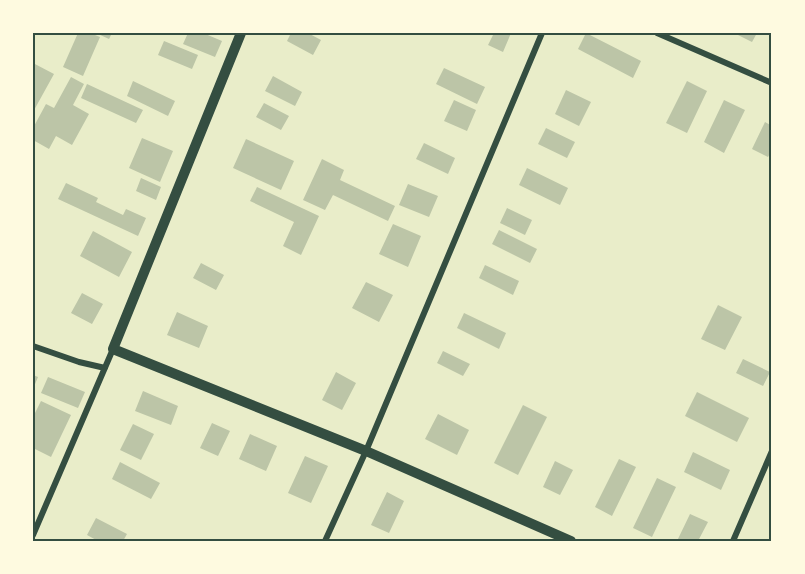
<svg xmlns="http://www.w3.org/2000/svg" width="805" height="574" font-family="Manrope,sans-serif">
<style>
.building{fill:#bcc5a7}
.lines{fill:none;stroke-linecap:round;stroke-linejoin:round}
.minor{stroke:#344e41;stroke-width:6}
.tertiary{stroke:#344e41;stroke-width:10}
.neatline{fill:none;stroke:#344e41;stroke-width:2}
</style>
<rect width="100%" height="100%" fill="#e9edc9"/>
<path class="building" d="M78 33H90L100 37 83 76 63 67Z
M96 33H112L109 39Z
M188 33H203L222 41 215 57 183 44Z
M291 33H308L321 40 313 55 287 41Z
M494 33H511L503 52 488 45Z
M586 33 641 61 633 78 578 49Z
M734 33H757L752 42Z
M164 41 198 55 192 69 158 55Z
M33 63 54 74 33 112Z
M444 68 485 87 477 104 436 84Z
M273 76 302 92 295 106 265 91Z
M71 77 84 84 73 105 89 114 72 145 56 136 49 149 33 140V128L46 104 54 108Z
M133 81 175 101 168 116 127 96Z
M687 81 707 91 687 133 666 123Z
M87 84 143 110 136 123 81 98Z
M566 90 591 102 579 126 555 114Z
M454 100 476 110 467 131 444 121Z
M724 100 745 110 724 153 704 142Z
M264 103 289 116 281 130 256 117Z
M765 122 772 126V150L768 157 752 149Z
M546 128 575 142 567 158 538 144Z
M142 138 173 151 160 182 129 168Z
M246 139 294 161 281 190 233 168Z
M424 143 455 158 448 174 416 159Z
M322 159 344 170 340 180 395 206 388 221 333 195 325 210 303 200Z
M527 168 568 188 560 205 519 185Z
M141 178 161 187 156 200 136 191Z
M66 183 98 198 96 202 123 215 126 209 146 218 138 236 58 199Z
M408 184 438 196 429 217 399 205Z
M257 187 319 216 301 255 283 246 294 222 250 201Z
M507 208 532 220 525 235 500 223Z
M393 224 421 236 408 267 379 254Z
M499 230 537 249 530 263 492 244Z
M93 231 132 252 119 277 80 256Z
M201 263 224 275 216 290 193 278Z
M485 265 519 281 513 295 479 278Z
M366 282 393 295 379 322 352 308Z
M82 293 103 304 92 324 71 313Z
M718 305 742 317 725 350 701 339Z
M177 312 208 326 199 348 167 335Z
M464 313 506 333 499 349 457 328Z
M443 351 470 364 463 376 437 363Z
M743 359 770 372 763 386 736 373Z
M336 372 356 383 342 410 322 400Z
M33 375 38 377 33 389Z
M48 377 85 392 78 408 41 393Z
M143 391 178 406 171 425 135 411Z
M697 392 749 418 737 442 685 416Z
M41 401 71 415 51 457 33 448V417Z
M523 405 547 417 518 475 494 463Z
M438 414 469 430 457 455 425 439Z
M212 423 230 431 218 456 200 448Z
M133 424 154 434 141 460 120 450Z
M250 434 277 446 266 471 239 459Z
M693 452 730 470 721 490 684 472Z
M305 456 328 466 311 503 288 493Z
M619 459 636 467 612 516 595 507Z
M555 461 573 470 560 495 543 487Z
M120 462 160 483 151 499 112 479Z
M657 478 676 487 652 537 633 528Z
M387 492 404 501 389 533 371 525Z
M690 514 708 522 698 541H677Z
M96 518 127 534 123 541H98L87 535Z"/>
<g class="lines">
<path class="minor" d="M657 33 772 83
M33 346 79 362 105 368
M33 535 113 349
M325 541 366 451 542 33
M733 541 772 451"/>
<path class="tertiary" d="M241 33 113 349 366 451 571 541"/>
</g>
<rect width="805" height="574" fill="none" stroke="#fefae0" stroke-width="69"/>
<rect x="34" y="34" width="736" height="506" class="neatline"/>
</svg>
